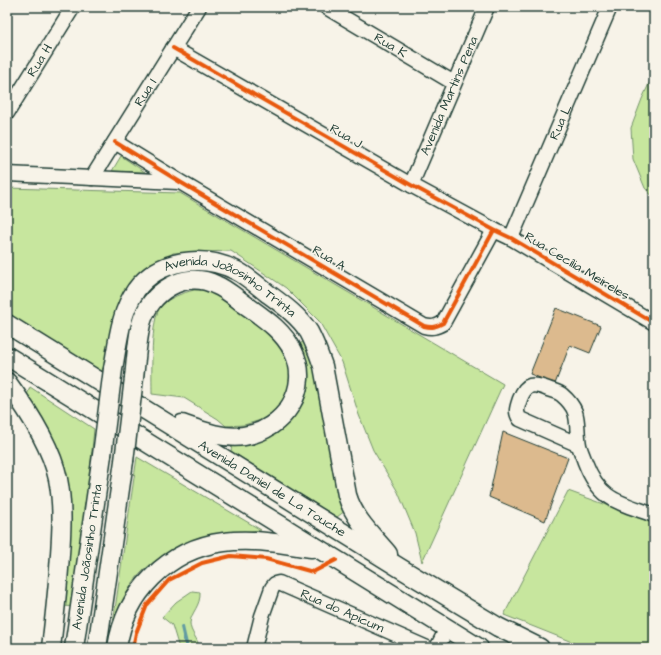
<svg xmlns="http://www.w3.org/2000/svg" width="661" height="655" font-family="'Architects Daughter',sans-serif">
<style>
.green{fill:#c7e69e;stroke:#739269}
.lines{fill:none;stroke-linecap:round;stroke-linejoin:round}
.stream{stroke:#629ca2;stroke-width:4}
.building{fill:#dcba8e;stroke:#1f3d34}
.minor-casing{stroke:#1f3d34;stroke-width:17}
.major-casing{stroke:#1f3d34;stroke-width:21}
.minor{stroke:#f7f3e8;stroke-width:14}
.major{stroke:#f7f3e8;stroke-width:18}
.major-bridge-casing{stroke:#1f3d34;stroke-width:21;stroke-linecap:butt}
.major-bridge{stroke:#f7f3e8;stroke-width:18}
.cycleway-casing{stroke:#f7f3e8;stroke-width:6}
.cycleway{stroke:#e8590c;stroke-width:4}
.labels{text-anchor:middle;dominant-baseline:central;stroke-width:3.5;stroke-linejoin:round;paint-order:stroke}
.street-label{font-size:13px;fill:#1f3d34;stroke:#f7f3e8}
</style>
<rect width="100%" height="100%" fill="#f7f3e8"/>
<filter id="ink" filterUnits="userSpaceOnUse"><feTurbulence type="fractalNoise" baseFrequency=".025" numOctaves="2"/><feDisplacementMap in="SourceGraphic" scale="8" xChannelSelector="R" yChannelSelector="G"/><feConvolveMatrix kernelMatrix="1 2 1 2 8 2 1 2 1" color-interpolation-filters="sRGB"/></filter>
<g filter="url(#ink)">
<path class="green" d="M654 73V198L645 188 633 159 631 128 642 99Z
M121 156 145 172 112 171Z
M7 188 180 193 503 384 422 562 415 533 398 492 373 450 359 415 342 362 319 321 286 288 231 251 173 253 134 282 107 379 7 315Z
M194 290H207L222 297 271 333 285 350 291 365V383L287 397 277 409 261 420 244 425 226 426 218 419 184 398 152 394C152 376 150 318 161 306 170 297 183 293 194 290Z
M306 340 317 372 335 483 345 511 337 517 231 451 232 445C240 444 249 444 257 442 278 436 303 414 304 390 304 378 299 358 298 345Z
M30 387 94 429 77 607 62 606 70 540 26 398Z
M137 457 261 530C247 532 232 532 219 535 187 543 151 556 132 584 124 596 119 610 113 623Z
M568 491 654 522V648H587L504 615Z
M192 591 200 592C201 606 191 612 190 623 190 633 199 639 199 648H179L172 625 162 617 176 602Z"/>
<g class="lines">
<path class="stream" d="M182 627 187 648"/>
</g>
<path class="building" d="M556 308 601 326 590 353 570 345 555 384 530 374Z
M503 432 568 458 545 521 489 497Z"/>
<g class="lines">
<g class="minor-casing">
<g id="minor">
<path id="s1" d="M326 7 454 83"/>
<path d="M173 48 411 185 494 230 511 238 654 323"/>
<path id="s2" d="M7 113 73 7"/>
<path d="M115 142 180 182 424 326C432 328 436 327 443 323L494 230"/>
<path d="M7 174 178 182"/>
<path id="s3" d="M92 178 199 7"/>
<path id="s4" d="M411 185 487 7"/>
<path id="s5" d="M511 238 610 7"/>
<path d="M579 445 520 419C515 412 517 408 520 399 526 383 533 383 548 389 553 391 559 392 562 395 582 412 575 423 579 445 580 450 583 456 585 462 600 501 618 502 654 515"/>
<path id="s6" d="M254 648 262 616 272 588 275 584 279 583 427 648"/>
<path d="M437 648 447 628"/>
</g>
</g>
<g class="major-casing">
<g id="major">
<path id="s7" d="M7 324 400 568 498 627 540 648"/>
<path d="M7 356 479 648"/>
<path id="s8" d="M113 369C118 342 120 313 136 290 159 259 202 254 235 270 246 275 257 285 267 293 282 304 299 316 309 332 315 343 319 355 323 366L347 495C354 519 372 535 388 554"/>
<path d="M134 378C136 360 137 341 141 324 149 292 185 269 216 285 226 289 235 297 243 303 262 317 283 330 293 351 312 388 284 430 244 436 223 439 202 431 182 424"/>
<path d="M7 382C27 409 51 445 58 479 64 509 61 539 59 569 57 596 54 622 51 648"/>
<path id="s9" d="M74 648 102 455"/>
<path d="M97 648 124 461"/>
<path d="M117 648C125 593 168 549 224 542 253 538 283 544 312 548"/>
</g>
</g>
<use href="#minor" class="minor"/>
<use href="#major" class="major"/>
<g class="major-bridge-casing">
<path id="major-bridge" d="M102 455 113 369
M124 461 134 378"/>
</g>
<use href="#major-bridge" class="major-bridge"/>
<g class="cycleway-casing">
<path id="cycleway" d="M173 48 411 185 494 230 511 238 654 323
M115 142 180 182 424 326C432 328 436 327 443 323L494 230
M133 648 136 633 147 605 169 580 202 563 231 556 266 559 313 572 336 560"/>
</g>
<use href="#cycleway" class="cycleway"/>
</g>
</g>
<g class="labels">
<g class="street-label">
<text stroke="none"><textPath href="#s1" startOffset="75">Rua K</textPath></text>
<text stroke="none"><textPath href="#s2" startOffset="62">Rua H</textPath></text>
<text stroke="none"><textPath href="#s3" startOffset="101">Rua I</textPath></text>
<text stroke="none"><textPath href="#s4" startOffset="97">Avenida Martins Pena</textPath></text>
<text stroke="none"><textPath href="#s5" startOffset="126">Rua L</textPath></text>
<text transform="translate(346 136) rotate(30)">Rua J</text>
<text transform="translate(329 258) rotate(31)">Rua A</text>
<text transform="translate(577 266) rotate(31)">Rua Cecília Meireles</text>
<text stroke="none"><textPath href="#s8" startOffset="193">Avenida Joãosinho Trinta</textPath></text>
<text stroke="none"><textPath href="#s7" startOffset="312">Avenida Daniel de La Touche</textPath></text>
<text stroke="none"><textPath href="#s9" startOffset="92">Avenida Joãosinho Trinta</textPath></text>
<text stroke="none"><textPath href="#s6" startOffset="141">Rua do Apicum</textPath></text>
</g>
</g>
<rect width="661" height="655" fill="none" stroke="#f7f3e8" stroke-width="24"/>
<rect x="12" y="12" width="637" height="631" fill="none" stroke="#1f3d34" stroke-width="1.5" filter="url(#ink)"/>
</svg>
